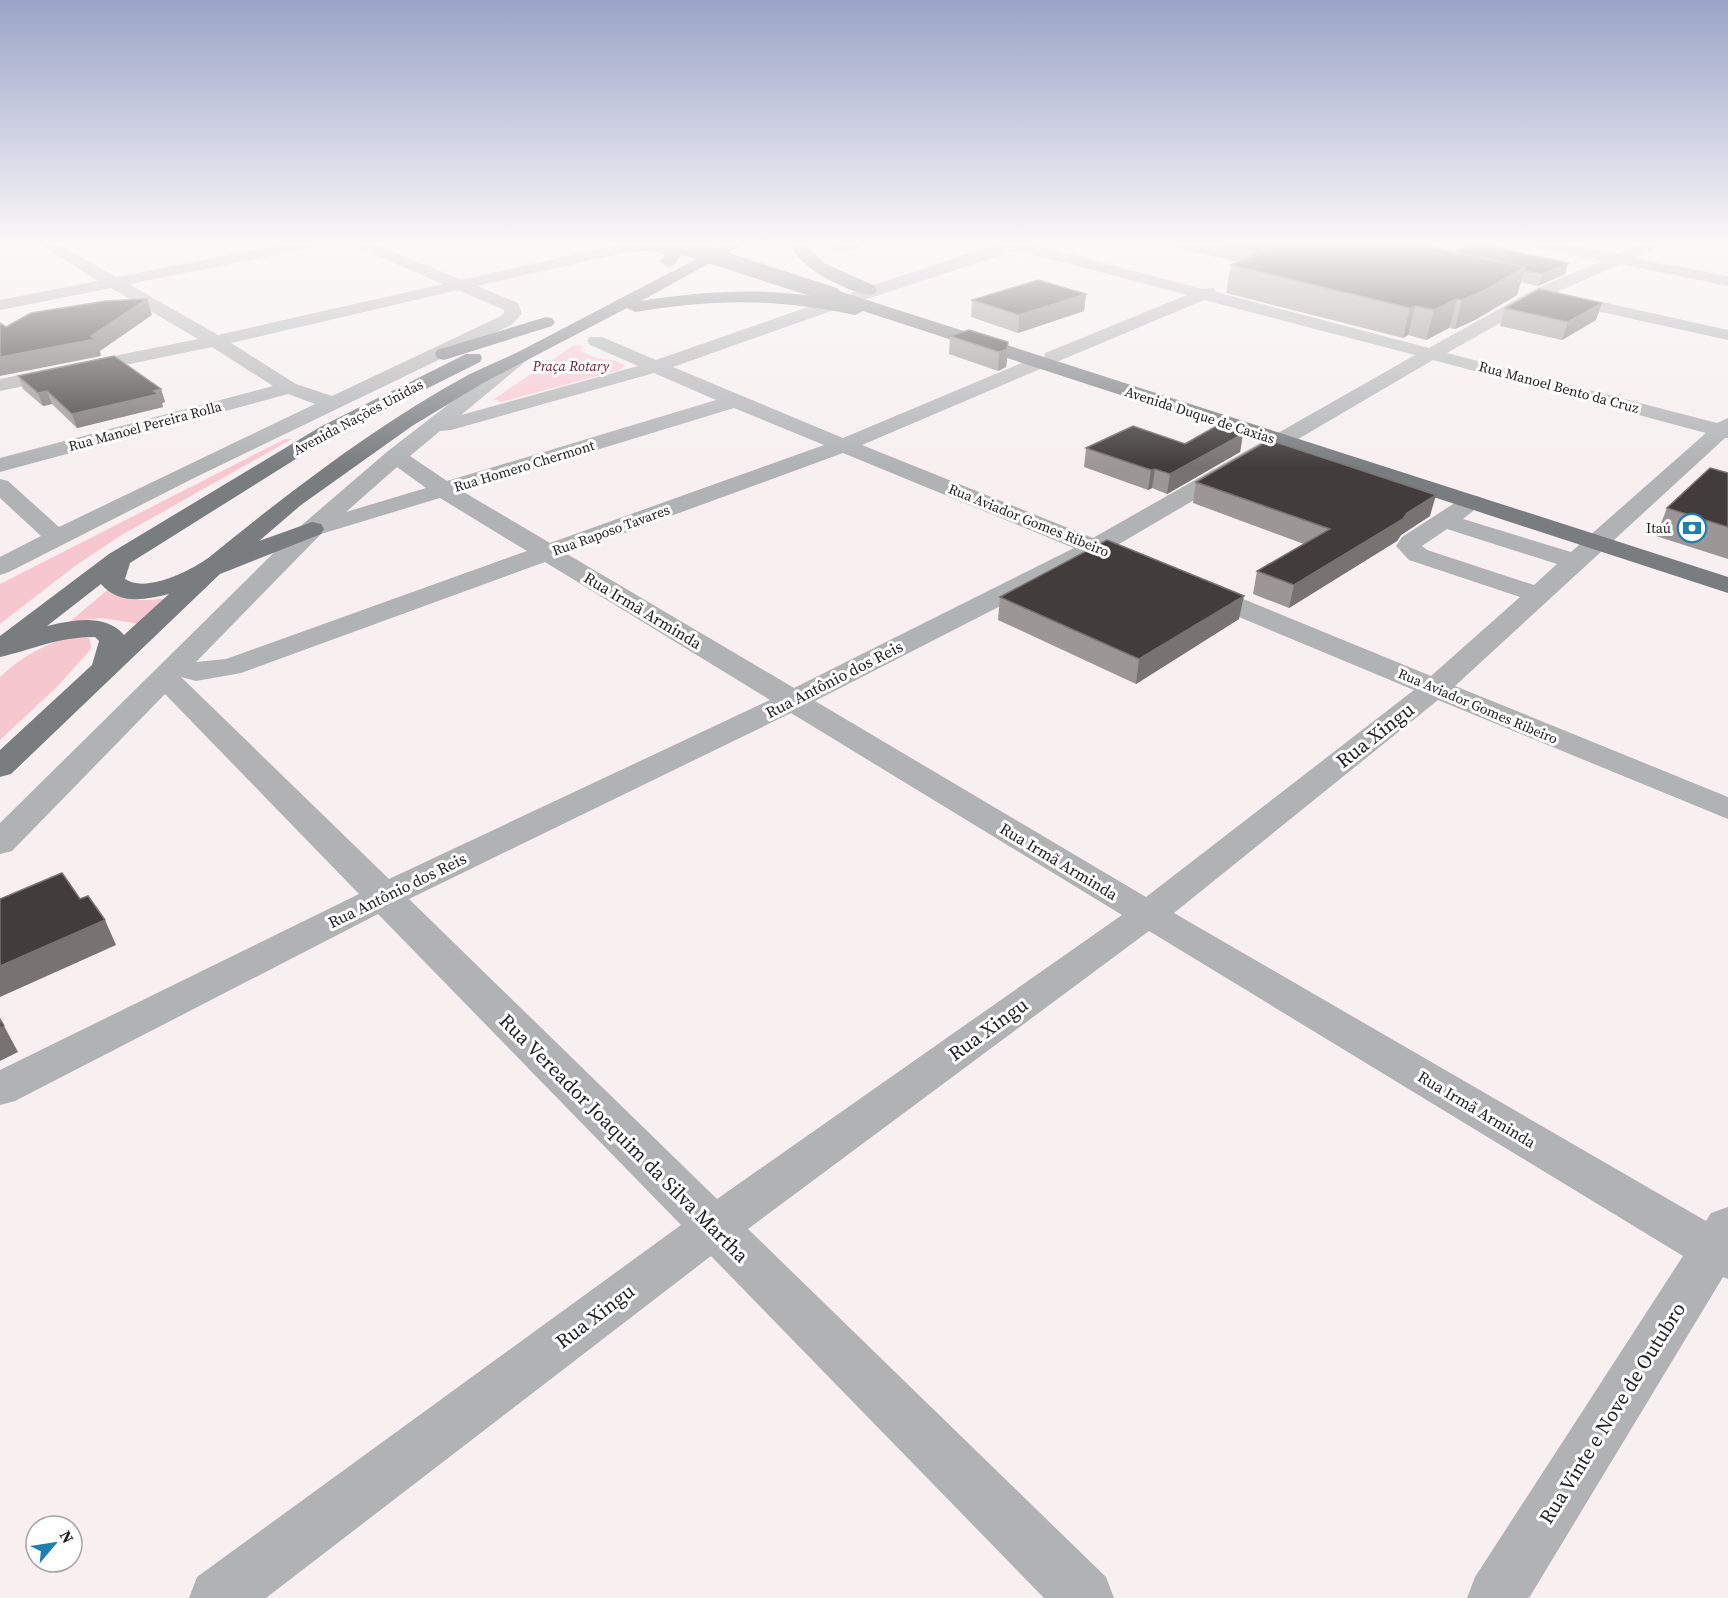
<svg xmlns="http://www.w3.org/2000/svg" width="1728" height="1598" font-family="'Source Serif 4',serif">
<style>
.green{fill:#f7c7d0}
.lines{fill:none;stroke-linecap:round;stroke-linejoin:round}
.minor{fill:#b0b2b4;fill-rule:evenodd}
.major{fill:#797d80;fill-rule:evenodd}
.major-bridge{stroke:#797d80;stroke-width:16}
.wall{fill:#9c9696}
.shaded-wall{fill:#787273}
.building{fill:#423c3d;stroke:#787273;stroke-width:1.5}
.labels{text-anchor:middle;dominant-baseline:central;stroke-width:6;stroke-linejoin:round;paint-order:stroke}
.far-park-label{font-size:14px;font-style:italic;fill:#642033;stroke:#fff}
.far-street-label{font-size:14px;fill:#242122;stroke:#fff}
.far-poi-label{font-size:14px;fill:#242122;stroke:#fff;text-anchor:end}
.street-label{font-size:16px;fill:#242122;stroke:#fff}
.near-street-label{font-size:20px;fill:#242122;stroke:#fff}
</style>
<rect width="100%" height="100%" fill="#f7eff0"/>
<path class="green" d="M574 345 585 346 580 350C594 361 610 357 625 365L620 370 501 402 494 399Z
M285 439H292L120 536 75 566 0 624V584Z
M110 588C127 601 145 602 166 598L140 624 101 618 68 623Z
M77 636 90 639 91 649 58 686 0 740V677C22 656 47 642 77 636Z"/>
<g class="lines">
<path class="minor" d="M38 243H56L116 277 290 243H319L312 248 129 284 218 335 443 284 355 246 353 243H373L461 280 625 243H652L644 248 477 286 518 303 522 314 511 325 196 477 9 572 0 575V557L41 536 0 498V479L8 481 59 527 315 404 288 394 0 472V458L273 386 212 347 0 391V379L198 339 111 288 0 310V300L98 281ZM458 290 504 310V313L499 317 332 396 296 384 231 343Z
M841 243H865C859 250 842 253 834 251L831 248 834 245Z
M1001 243H1028L1202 289 1214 288 1216 292 1429 348 1535 289 1602 261 1536 248 1529 243H1558L1616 254 1643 243H1662L1660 246 1634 258 1728 276V286L1620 264 1557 292 1728 330V340L1551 301 1550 295 1447 353 1717 423 1728 418V438H1725L1455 686 1728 797V819L1438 700 1174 913 1706 1221 1711 1213 1728 1207V1279L1723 1277 1529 1598H1467L1475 1577 1683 1256 1149 931 748 1229 1106 1577 1114 1598H1044L711 1256 266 1598H189L197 1577 681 1225 378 914 15 1101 0 1105V1070L359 894 165 694 12 851 0 854V823L303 524 388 451 515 353H529L531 357 461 415 638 366 590 345 587 341 590 337H602L656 360 825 301H837L840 305 837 309 673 367 843 438 1031 359H1044L1045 353 1187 295 1016 250 864 300H852L850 296 852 292ZM1204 300 1415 355 1093 538 862 445 1045 367 1046 361H1059ZM1433 360 1706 433 1571 552 1463 519 1484 502 1480 497 1472 495 1464 497 1402 537 1396 546 1409 560 1520 597 1431 676 1209 585 1200 583 1191 585 1187 591 1191 597 1414 690 1146 897 815 701 1096 557 1108 561 1117 558 1121 553 1114 547ZM654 373 716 400 447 481 410 456 440 431 451 430ZM734 408 824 445 550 543 462 491ZM843 453 1074 548 794 688 567 554ZM397 467 426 488 346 512ZM440 498 527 551 226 659 196 662 321 534ZM1447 529 1557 564 1534 585 1427 550 1422 546ZM545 562 770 700 389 879 181 677 196 681 241 673ZM791 713 1122 915 717 1199 409 899Z"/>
<path class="major" d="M626 243C644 243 669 238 682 254L674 265 668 267 660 262 665 255C651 247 637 254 623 250L620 247Z
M727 243H746L641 301C704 291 767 287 830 299L825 295 827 291H839L1728 577V593L863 311 855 315C775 298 715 299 635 312L627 308 483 383 412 426 301 505 259 541 312 522 321 524 324 529 321 534 220 574 11 774 0 777V750L92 665 99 641 95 637C57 637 35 649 0 657V636L109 554 320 427 466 354H480L482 358 480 362 334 435 130 563 125 579C146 594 195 569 212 555 293 489 377 425 468 375 486 366 504 359 522 350 590 314 658 279 727 243ZM101 584C119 605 145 600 169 594L124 635C105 613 73 620 47 626Z
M790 243H804L824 263 875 286 877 290 875 294C859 298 815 274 803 262 797 256 793 250 790 243Z
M546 317 552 318 555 322 552 326 444 360 437 358 435 354 437 350Z"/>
<path class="major-bridge" d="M672 243 833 295"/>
</g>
<path class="wall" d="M1166 243H1411L1565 274 1538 286 1521 282 1517 295 1475 320 1455 329 1449 328 1426 340 1408 335 1403 338 1226 293 1231 265 1238 262 1165 245Z
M1086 294 1084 311 1018 333 971 317 972 300Z
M1505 308 1596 320 1562 340 1500 326Z
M950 336 1008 342 1007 360 1006 367 998 371 949 354Z
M18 376 161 389 165 402 162 403 163 407 77 428 52 404 43 406 23 389Z
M1243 434 1240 452 1167 494 1152 488 1148 490 1084 467 1086 448 1185 444Z
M1728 473V559L1656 536 1667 508Z
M1196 482 1430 516 1401 535 1397 541 1289 608 1253 594 1257 571 1304 544 1193 503Z
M1000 597 1239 619 1136 684 998 620Z"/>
<path class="shaded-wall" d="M1273 243H1299L1251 265 1254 251Z
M1568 263 1565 274 1538 286 1542 274Z
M1525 267 1517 295 1475 320 1455 329 1462 300Z
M1086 294 1084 311 1018 333 1019 315Z
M147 299 152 315 100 351 101 356 0 376V357Z
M1457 299 1449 328 1426 340 1434 310Z
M1602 303 1596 320 1562 340 1568 322Z
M1415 306 1408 335 1403 338 1410 308Z
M1008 342 1007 360 1006 367 998 371 999 352Z
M161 389 165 402 162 403 163 407 77 428 72 414Z
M47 391 52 404 43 406 38 393Z
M1243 434 1240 452 1167 494 1170 474Z
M1155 469 1152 488 1148 490 1151 470Z
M1436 495 1430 516 1401 535 1397 541 1289 608 1294 585Z
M1244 596 1239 619 1136 684 1139 659Z
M105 920 116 945 0 997V966Z
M4 1026 18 1052 0 1061V1028Z"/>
<path class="building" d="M1218 243H1273L1254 251Z
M1286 243H1411L1525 267 1483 291 1462 300 1457 299 1434 310 1415 306 1410 308 1231 265Z
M1475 243 1568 263 1542 274 1524 271 1525 267 1453 252Z
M1038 280 1086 294 1019 315 972 300Z
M1539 289 1602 303 1568 322 1505 308Z
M147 299 91 336 96 339 0 357V323L6 327 31 313 106 301Z
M969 330 1008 342 1007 349 999 352 950 336Z
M114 356 161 389 154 391 159 394 72 414 47 391 38 393 18 376Z
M1218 425 1243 434 1170 474 1155 469 1151 470 1086 448 1133 426 1185 444Z
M1269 440 1436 495 1407 513 1403 519 1294 585 1257 571 1330 529 1196 482Z
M1710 468 1728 473V527L1667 508Z
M1107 540 1244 596 1139 659 1000 597Z
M62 873 80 899 88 896 105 920 0 966V899Z
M0 1019 4 1026 0 1028Z"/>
<linearGradient id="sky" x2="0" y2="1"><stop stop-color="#9aa4c8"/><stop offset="0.52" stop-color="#fbf8f8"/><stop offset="1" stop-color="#fbf8f8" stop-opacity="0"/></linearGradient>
<rect width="1728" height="467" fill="url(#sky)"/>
<defs>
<g id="bank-ring" transform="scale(1.5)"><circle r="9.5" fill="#fff" stroke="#1e80ac" stroke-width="1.5"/><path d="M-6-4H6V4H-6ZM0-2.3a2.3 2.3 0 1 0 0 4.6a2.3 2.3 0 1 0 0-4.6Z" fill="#1e80ac"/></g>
</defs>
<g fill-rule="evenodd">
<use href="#bank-ring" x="1692" y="528"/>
</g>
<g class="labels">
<g class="far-park-label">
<text x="571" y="366">Praça Rotary</text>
</g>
<g class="far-street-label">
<text transform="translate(1559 387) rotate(15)">Rua Manoel Bento da Cruz</text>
<text transform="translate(1200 415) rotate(18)">Avenida Duque de Caxias</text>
<text transform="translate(358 417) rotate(-28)">Avenida Nações Unidas</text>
<text transform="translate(145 426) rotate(-15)">Rua Manoel Pereira Rolla</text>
<text transform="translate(524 466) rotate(-17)">Rua Homero Chermont</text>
<text transform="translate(1029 520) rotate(22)">Rua Aviador Gomes Ribeiro</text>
<text transform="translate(611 530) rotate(-20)">Rua Raposo Tavares</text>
<text transform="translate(1478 706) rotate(23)">Rua Aviador Gomes Ribeiro</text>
</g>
<g class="far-poi-label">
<text x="1671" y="528">Itaú</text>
</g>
<g class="street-label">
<text transform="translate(643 610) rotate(31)">Rua Irmã Arminda</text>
<text transform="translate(834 679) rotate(-27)">Rua Antônio dos Reis</text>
<text transform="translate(1059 861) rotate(31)">Rua Irmã Arminda</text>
<text transform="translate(397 890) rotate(-26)">Rua Antônio dos Reis</text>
<text transform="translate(1477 1109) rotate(31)">Rua Irmã Arminda</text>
</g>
<g class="near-street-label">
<text transform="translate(1375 735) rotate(-38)">Rua Xingu</text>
<text transform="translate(988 1029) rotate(-36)">Rua Xingu</text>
<text transform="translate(624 1138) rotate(45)">Rua Vereador Joaquim da Silva Martha</text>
<text transform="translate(595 1316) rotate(-37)">Rua Xingu</text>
<text transform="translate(1612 1413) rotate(-58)">Rua Vinte e Nove de Outubro</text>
</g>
</g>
<g transform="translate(54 1544) rotate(61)"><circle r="28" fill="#ffffff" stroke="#a7a6a7" stroke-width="1.5"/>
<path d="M0-4.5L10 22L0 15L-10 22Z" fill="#1e80ac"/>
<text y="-9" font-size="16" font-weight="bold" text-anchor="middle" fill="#242122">N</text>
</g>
</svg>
